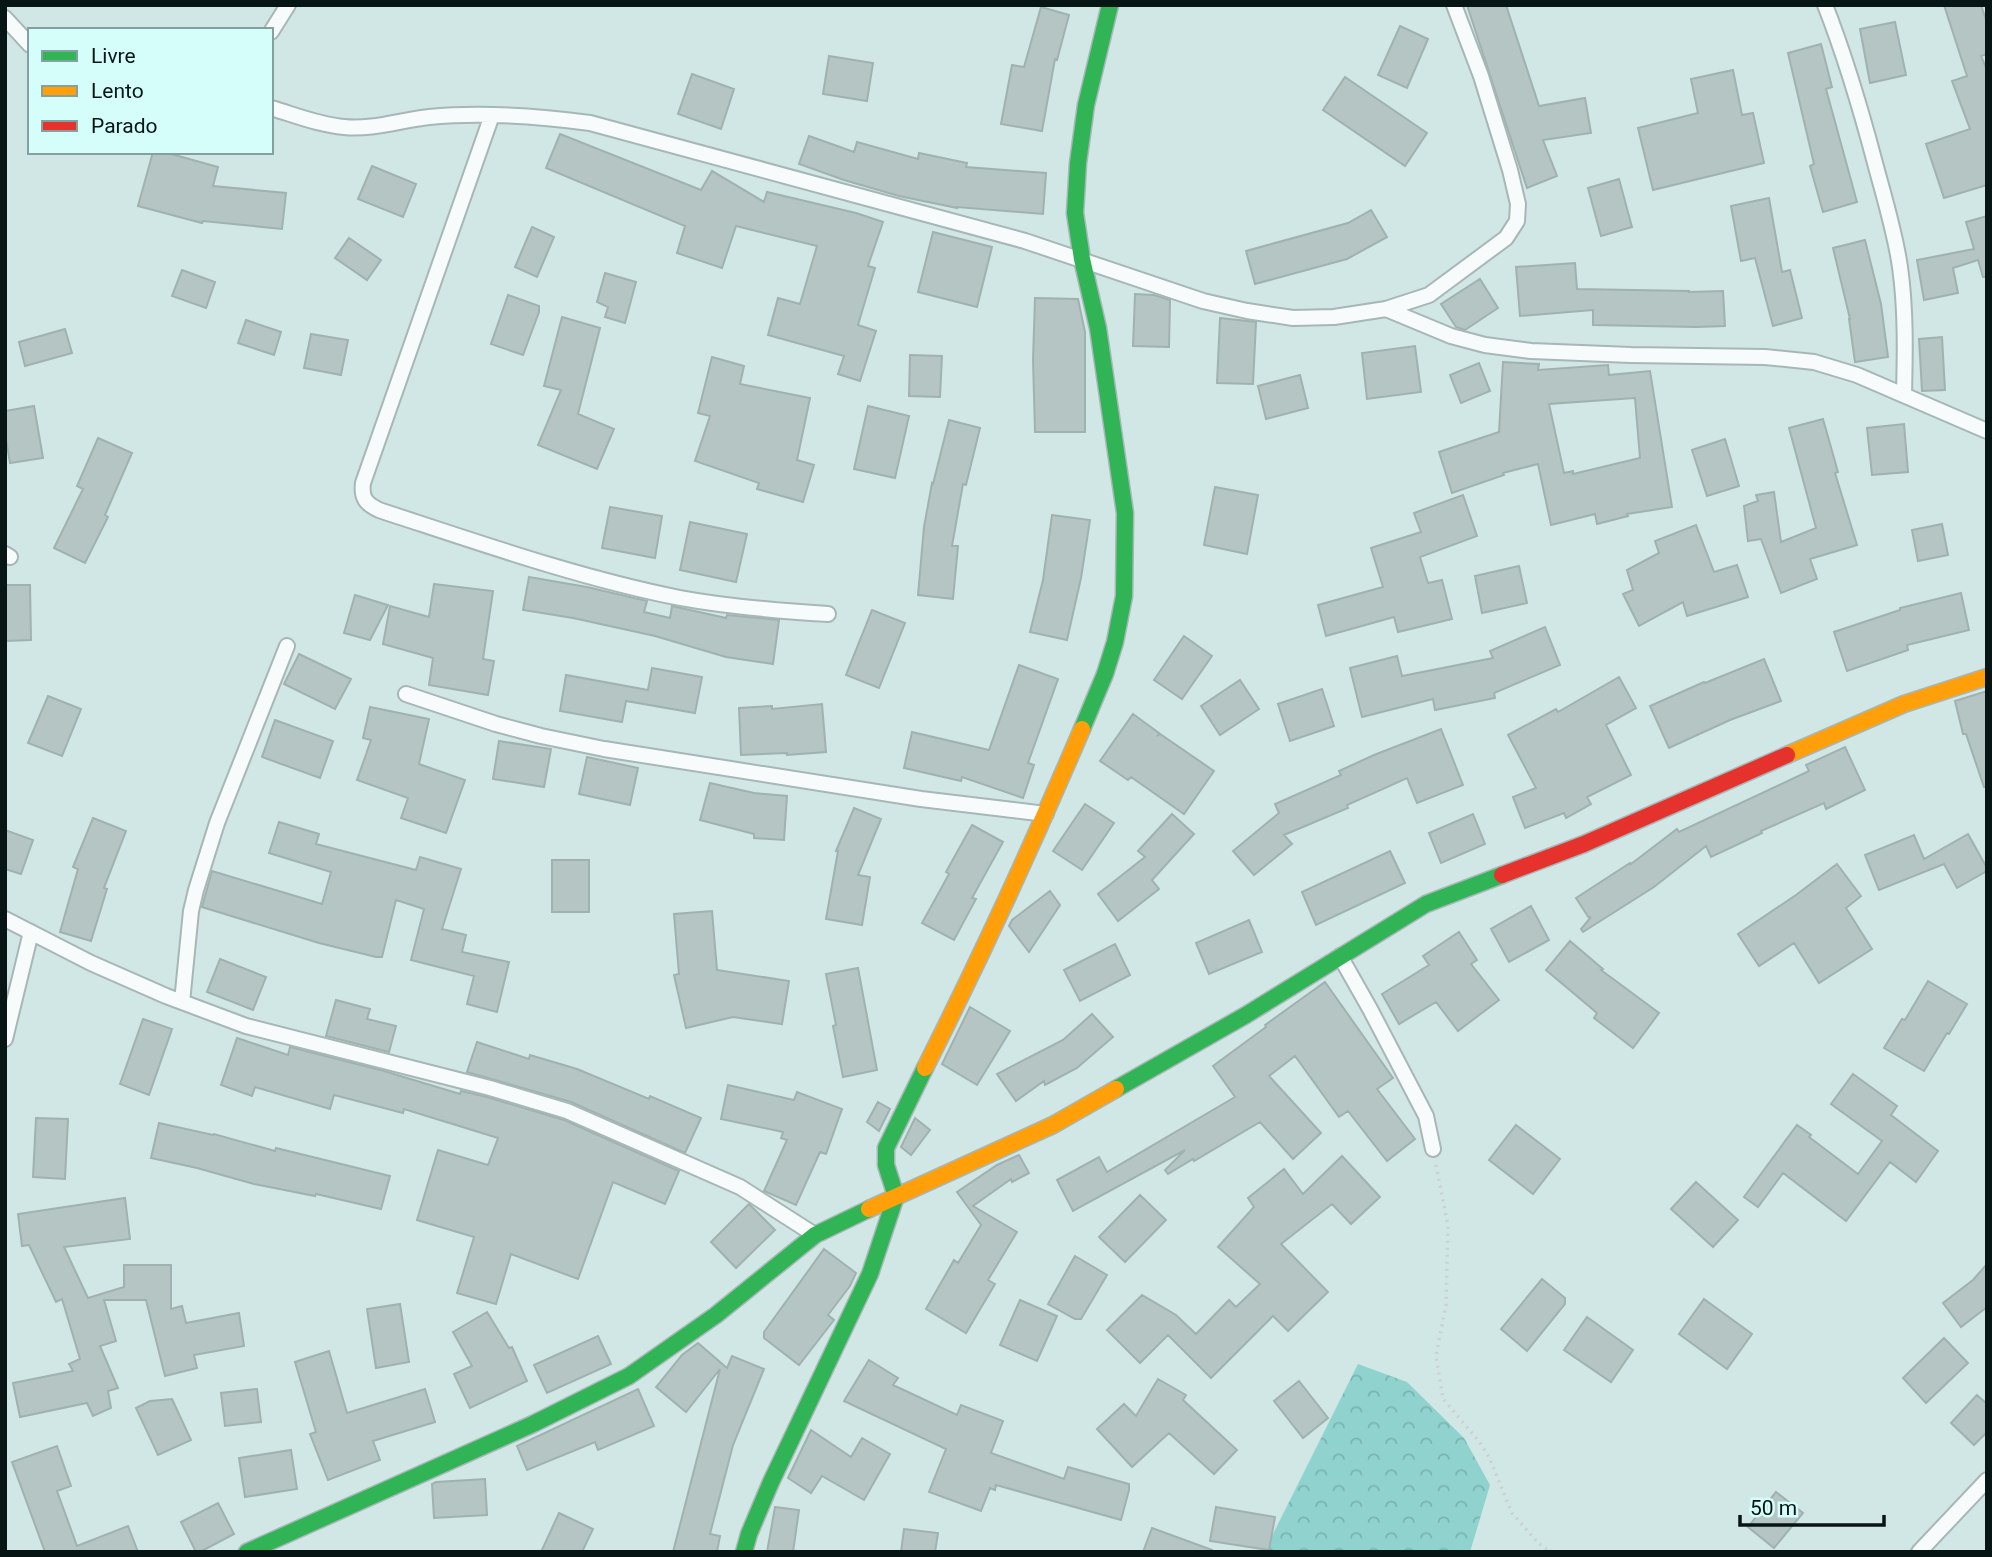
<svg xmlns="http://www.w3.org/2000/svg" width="1992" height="1557" font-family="Roboto,sans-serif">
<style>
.forest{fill:url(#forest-crowns)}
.building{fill:#b4c5c4;stroke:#a0b2b0;stroke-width:2;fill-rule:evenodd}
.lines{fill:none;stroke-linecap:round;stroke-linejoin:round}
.street-casing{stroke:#a6b7b6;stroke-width:18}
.fast-casing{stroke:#a6b7b6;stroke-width:19}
.slow-casing{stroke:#a6b7b6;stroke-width:19}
.jam-casing{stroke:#a6b7b6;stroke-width:19}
.path{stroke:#cbd1d1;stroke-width:3.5;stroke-dasharray:2 5;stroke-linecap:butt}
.street{stroke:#f8fbfb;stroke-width:14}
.fast{stroke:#30b455;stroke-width:16}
.slow{stroke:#ff9f0a;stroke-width:16}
.jam{stroke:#e5322d;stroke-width:16}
</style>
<defs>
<pattern id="forest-crowns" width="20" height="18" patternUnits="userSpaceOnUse" patternTransform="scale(1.75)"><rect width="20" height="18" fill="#8fd2ce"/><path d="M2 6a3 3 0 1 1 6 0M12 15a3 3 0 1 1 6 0" fill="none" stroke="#7ab4b0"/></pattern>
</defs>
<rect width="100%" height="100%" fill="#d1e7e5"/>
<path class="forest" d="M1358 1364 1407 1382 1464 1438 1490 1485 1470 1552H1264Z"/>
<path class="building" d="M1467 5H1506L1539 106 1585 98 1591 133 1543 140 1557 176 1527 188Z
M1944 5H1981L1987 23V54L1981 56 1987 70V185L1944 198 1926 144 1970 129 1952 81 1967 76Z
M1041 7 1069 15 1057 60 1055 59 1042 131 1001 124 1012 65 1024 67Z
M1895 22 1906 75 1870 83 1860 29Z
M1400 26 1428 39 1407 88 1378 75Z
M1821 44 1832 87 1826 89 1857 202 1823 212 1810 166 1814 164 1788 53Z
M829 56 873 63 867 101 823 94Z
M1733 70 1742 115 1753 113 1764 163 1653 190 1638 128 1698 113 1691 79Z
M692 74 734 89 721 129 678 114Z
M1345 77 1427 133 1405 166 1323 110Z
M560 134 701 190 712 171 764 202 767 192 856 213 883 222 868 266 875 268 858 325 876 331 860 381 838 374 844 356 768 335 778 298 800 304 817 246 736 226 722 268 677 253 685 226 546 168Z
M809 136 854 152 857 142 918 159 919 153 967 163 966 167 1046 173 1043 214 957 207V208L899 196 844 180 799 164Z
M153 152H164L218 167 213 186 286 193 282 229 203 221 202 223 138 206Z
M372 166 416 184 403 217 358 199Z
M1619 179 1632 227 1601 236 1588 188Z
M1769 198 1782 272 1790 270 1802 318 1773 326 1755 258 1741 261 1731 206Z
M1371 210 1387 237 1347 259 1255 284 1246 251 1348 223Z
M1987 216V277H1983L1978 260 1953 268 1958 293 1924 300 1917 260 1974 249 1966 222Z
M532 227 554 237 537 277 515 267Z
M933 232 992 247 977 307 918 292Z
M349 238 381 260 367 280 335 258Z
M1865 240 1881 304 1888 357 1855 362 1849 319H1850L1833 248Z
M1575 263 1577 289 1689 291V292L1723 291 1725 326 1696 327 1593 325V310L1520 316 1516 267Z
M182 270 215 282 206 308 172 296Z
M605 273 636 282 625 323 605 317 608 307 597 302Z
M1480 279 1498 308 1465 330 1456 327 1441 304Z
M1135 294 1154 295 1170 300 1169 347 1133 346Z
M508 295 539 306V312L523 355 491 344Z
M1035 298 1078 299 1085 332V432H1035L1033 360Z
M562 317 600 328 578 414 614 429 597 469 538 445 561 390 544 386Z
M1220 318 1256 322 1253 384 1217 383Z
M246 320 281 332 274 355 238 343Z
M65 329 72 353 25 366 19 342Z
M311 334 348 340 341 375 304 368Z
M1942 337 1945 390 1922 391 1919 339Z
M1415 346 1421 392 1367 399 1362 353Z
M910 355 942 356 940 397 909 396Z
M712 357 744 366 740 384 810 398 797 460 814 465 803 502 757 489 759 483 695 461 710 416 698 413Z
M1503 362 1539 364 1538 370 1608 365 1609 375 1650 371 1672 507 1627 514 1628 516 1597 524 1595 514 1551 525 1538 464 1503 473 1504 475 1452 493 1439 452 1499 432ZM1635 398 1640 458 1573 474V471L1564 473 1549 404Z
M1479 363 1490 391 1461 403 1450 375Z
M1300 375 1308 408 1266 419 1258 386Z
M34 406 43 458 10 463 5 434V411Z
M868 406 909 416 895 478 854 469Z
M1823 419 1838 472 1835 473 1857 545 1810 559 1817 579 1781 593 1761 539 1748 541 1744 506 1758 501 1756 495 1774 492 1781 542 1816 528 1789 428Z
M949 420 980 428 966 485 963 484 952 546H958L953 599 918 595 924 527 932 483 933 484Z
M1904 424 1908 472 1872 475 1867 428Z
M98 438 132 453 105 515 108 517 85 563 54 548 83 489 77 486Z
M1725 439 1739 486 1707 496 1692 450Z
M1215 487 1258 495 1247 554 1204 545Z
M1463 495 1477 536 1420 557 1428 583 1442 580 1452 619 1398 632 1394 617 1326 636 1318 605 1383 587 1371 548 1421 532 1414 513Z
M610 507 662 516 655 558 602 548Z
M1052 515 1090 520 1081 578 1067 640 1030 632 1043 580Z
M690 522 747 534 736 582 680 570Z
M1942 524 1948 555 1918 561 1912 530Z
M1696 525 1714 572 1737 565 1748 597 1687 616 1683 602 1639 626 1623 594 1633 590 1627 570 1659 553 1655 541Z
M1519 566 1527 603 1482 613 1475 576Z
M529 577 587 587 647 601 644 612 670 618 672 606 726 618 727 615 779 620 773 664 726 657 655 636 573 618 523 610Z
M434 584 493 591 483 659 494 661 488 695 429 685 433 658 383 644 390 606 429 617Z
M5 585H30L31 640 5 641Z
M1961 593 1969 630 1907 645 1908 650 1847 671 1834 632 1900 610V608Z
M355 595 388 605 370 640 344 633Z
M872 610 905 623 879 688 846 675Z
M1545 627 1560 665 1494 693 1495 698 1435 710 1433 699 1362 717 1350 668 1397 656 1402 676 1493 658 1490 651Z
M1184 636 1212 656 1182 699 1154 680Z
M299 654 351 679 335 709 284 684Z
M1764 659 1781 701 1730 720 1669 748 1650 706 1704 682 1705 683Z
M1019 665 1058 679 1028 763 1034 765 1023 798 962 777 961 781 904 768 912 732 989 750Z
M652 668 702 677 695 713 626 701 622 722 560 711 566 675 648 690Z
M1619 677 1636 708 1606 725 1631 775 1587 797 1591 804 1566 818 1564 813 1525 828 1513 797 1536 788 1508 735 1556 709 1558 712Z
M1240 680 1259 709 1220 735 1201 706Z
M1322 689 1334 726 1290 741 1278 704Z
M1987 691V787H1984L1966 734H1963L1955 701Z
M48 696 81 709 62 756 28 743Z
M822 704 826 752 787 755V753L741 755 739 708 772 706V709Z
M370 707 429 719 419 764 465 780 446 833 401 818 408 798 357 780 371 740 363 738Z
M1133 714 1159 733 1158 735 1160 734 1214 771 1184 814 1131 777 1128 780 1100 761Z
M275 720 333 741 320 778 262 757Z
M1441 729 1463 785 1417 803 1407 778 1347 805 1348 808 1284 835 1292 844 1254 875 1233 851 1279 813 1275 804 1341 775 1339 771 1374 755Z
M499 741 551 749 544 787 493 779Z
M1845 747 1865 790 1826 809 1824 803 1761 831 1762 833 1711 857 1706 846 1654 887 1583 932 1581 929 1591 917 1589 918 1576 898 1630 863 1631 864 1677 829 1679 832 1809 771 1806 765Z
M587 757 638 768 630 805 579 794Z
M710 783 754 793 787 796 784 840 754 838V834L700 820Z
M1085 804 1114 823 1082 870 1053 851Z
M854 808 881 819 858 875 870 877 862 925 826 919 838 851H836Z
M1172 814 1194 834 1152 880 1159 889 1118 921 1098 894 1145 857 1138 851Z
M1473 814 1485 844 1441 863 1429 833Z
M93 818 126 831 104 888 107 889 91 941 60 932 78 869 73 867Z
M279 822 319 834 316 844 416 870 420 857 461 869 442 929 466 935 462 952 509 962 497 1012 467 1004 474 976 411 960 424 909 396 900 382 957H376L319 943 202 907 212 871 322 904 331 872 269 853Z
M972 825 1003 842 972 898 976 899 954 940 922 923 949 874 946 872Z
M5 830 33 840 21 874 5 869Z
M1968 834 1987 868V871L1957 888 1944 864 1879 890 1865 855 1914 835 1924 859Z
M1390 851 1405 883 1316 925 1302 892Z
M552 860H589V912H552Z
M1837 864 1861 896 1846 908 1872 949 1819 983 1794 943 1759 966 1738 934 1796 895Z
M1050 891 1060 905 1029 952 1009 926 1012 920Z
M1531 906 1549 940 1509 962 1491 929Z
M712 911 717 970 789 981 782 1024 733 1017 686 1028 674 975 679 974 674 914Z
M1249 920 1262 952 1209 974 1196 943Z
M1459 932 1477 960 1471 964 1499 1000 1458 1031 1436 1002 1399 1024 1382 994 1429 965 1423 956Z
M1570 941 1603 969 1601 970 1659 1013 1633 1048 1594 1018 1597 1013 1546 970Z
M1115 944 1130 975 1080 1001 1064 970Z
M220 959 266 977 253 1010 207 992Z
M858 968 877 1070 843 1077 833 1026 836 1025 826 974Z
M1928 981 1967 1004 1949 1034 1947 1033 1924 1071 1884 1048 1902 1019 1905 1020Z
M1325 982 1393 1078 1377 1089 1415 1139 1387 1161 1348 1111 1339 1117 1295 1056 1269 1076 1321 1133 1293 1159 1260 1122 1194 1161 1193 1159 1168 1174 1165 1170 1185 1150 1073 1211 1057 1180 1099 1157 1107 1172 1235 1097 1213 1066 1266 1027 1265 1025Z
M336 1000 370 1009 367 1019 396 1026 389 1052 326 1036Z
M970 1007 1010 1031 977 1085 942 1064Z
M1092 1014 1113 1037 1077 1068 1045 1085 1044 1081 1016 1101 997 1074 1063 1040Z
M143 1019 172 1029 149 1095 120 1084Z
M237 1038 288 1055 290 1047 384 1071 460 1094 461 1091 487 1097 564 1120 679 1171 665 1204 613 1182 578 1279 511 1254 496 1304 457 1293 474 1237 417 1220 438 1150 488 1165 498 1138 404 1109 403 1113 334 1095 330 1109 255 1087 252 1096 221 1085Z
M477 1042 529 1059 530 1055 577 1069 649 1099 650 1096 701 1118 685 1153 571 1102 467 1072Z
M1853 1074 1897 1106 1891 1115 1938 1151 1916 1182 1890 1162 1846 1221 1783 1173 1758 1207 1744 1197 1797 1125 1811 1135 1809 1137 1858 1174 1882 1141 1831 1104Z
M728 1085 794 1100 797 1092 842 1109 826 1154 820 1152 796 1205 764 1191 787 1140 781 1138 783 1132 721 1119Z
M878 1102 890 1109 879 1131 867 1122Z
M36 1118 68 1119 65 1179 33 1177Z
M915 1118 930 1130 911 1155 901 1147Z
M159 1123 213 1135 214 1134 275 1151 276 1148 390 1176 381 1209 316 1194 315 1196 254 1184 197 1168 151 1158Z
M1516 1125 1560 1159 1533 1194 1489 1160Z
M1019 1155 1029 1173 1012 1182 1011 1179 973 1206 1017 1232 988 1280 995 1284 966 1333 926 1309 954 1260 958 1263 981 1225 957 1192 997 1165Z
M1342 1156 1380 1197 1351 1224 1332 1204 1281 1244 1328 1292 1288 1331 1273 1316 1211 1378 1168 1335 1140 1363 1107 1330 1142 1295 1176 1315 1196 1334 1229 1300 1236 1307 1260 1284 1218 1247 1254 1207 1248 1198 1284 1169 1303 1194Z
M1696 1182 1738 1220 1713 1247 1671 1209Z
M1140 1195 1166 1220 1125 1262 1099 1237Z
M125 1198 130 1239 64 1247 88 1298 124 1287V1265H171V1309L182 1306 186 1323 239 1313 244 1346 194 1355 197 1368 165 1376 146 1300H104L116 1341 100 1346 118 1388 108 1391 111 1408 93 1416 87 1403 20 1417 13 1383 73 1371 69 1364 80 1359 62 1299 56 1302 29 1245 22 1246 18 1214Z
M749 1204 775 1230 736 1268 711 1242Z
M824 1249 856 1273 850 1286 828 1315 834 1320 799 1365 764 1338V1332Z
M1075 1256 1107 1275 1081 1319H1075L1048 1304Z
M1987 1264V1307L1961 1327 1943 1303 1973 1280Z
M1542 1279 1565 1298V1304L1527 1351 1501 1329Z
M1704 1299 1752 1334 1727 1369 1679 1334Z
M1020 1300 1057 1316 1037 1361 1000 1345Z
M400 1304 409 1362 376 1368 367 1309Z
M487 1312 509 1348 512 1347 527 1381 470 1408 454 1374 472 1366 453 1332Z
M1587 1317 1633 1350 1611 1382 1564 1350Z
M598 1336 611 1364 547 1393 534 1365Z
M1944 1338 1968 1363 1926 1403 1903 1378Z
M698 1343 727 1368 732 1356 764 1369 733 1445 710 1534 720 1536 717 1552H673L720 1369 686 1412 656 1387 682 1355Z
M329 1351 347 1413 425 1389 435 1422 373 1441 380 1460 328 1480 310 1434 316 1432 295 1362Z
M869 1360 898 1378 893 1385 957 1415 961 1405 1003 1421 991 1453 1064 1479 1068 1467 1129 1484V1490L1121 1520 996 1485 995 1490 990 1488 981 1511 929 1492 946 1449 844 1401Z
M1158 1379 1186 1395 1183 1400 1237 1450 1214 1474 1169 1433 1132 1467 1097 1429 1124 1404 1136 1416Z
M1299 1381 1328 1418 1303 1438 1274 1401Z
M257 1389 261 1422 225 1426 221 1393Z
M638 1389 654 1426 598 1450 595 1442 527 1470 517 1446Z
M1977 1395 1987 1404V1432L1974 1445 1951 1423Z
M172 1399 191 1440 158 1455 136 1408 150 1401Z
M811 1430 851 1457 862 1438 890 1454 864 1500 822 1476 811 1493 788 1478Z
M57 1446 71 1486 57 1491 77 1546 128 1526 138 1552H45L12 1462Z
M291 1450 297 1489 245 1497 239 1458Z
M485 1479 487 1515 434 1518 432 1484 436 1482Z
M1776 1492 1803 1513 1774 1548 1748 1527Z
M218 1503 234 1534 200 1552H196L181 1522Z
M775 1507 799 1510 793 1552H767Z
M1216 1507 1275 1517 1269 1550 1210 1541Z
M559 1513 593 1529 582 1552H541Z
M1152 1528 1212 1550V1552H1143Z
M904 1529 938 1533 935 1552H901Z"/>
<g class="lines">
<g class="street-casing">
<path id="street" d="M1825 5C1845 56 1861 110 1875 163 1884 197 1895 232 1900 267 1906 310 1905 353 1904 395
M5 18 30 45
M271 32 288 5
M271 108C295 115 319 125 344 127 372 130 401 120 429 117 482 112 537 116 590 123L1025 241 1203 301 1247 311 1293 318 1334 317 1386 309 1429 295 1506 238 1517 221 1518 204 1510 170 1481 76 1454 5
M492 115 363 483C361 498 366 504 379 510 477 542 579 578 680 598 729 607 779 611 828 614
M1386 309 1451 336 1485 345 1531 351 1631 355 1765 357 1814 362 1857 375 1987 431
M5 554 10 557
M406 694 496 724 541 736 604 749 921 799 1046 814
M5 919 91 963 166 996 246 1026 490 1088 567 1111 740 1187 815 1235
M1340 956 1370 1009 1426 1116 1433 1149
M182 1002 191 911 196 890 217 823 287 646
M5 1039 31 932
M1919 1552 1987 1480"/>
</g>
<g class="fast-casing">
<path id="fast" d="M1082 729 1105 674 1115 642 1124 596 1125 513 1098 328 1082 259 1075 213 1078 163 1086 105 1110 5
M1116 1089 1246 1015 1426 904 1502 875
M247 1552 533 1424 629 1376 716 1315 815 1235 869 1209
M744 1552 749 1534 771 1482 870 1274 896 1196 886 1165V1148L925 1068"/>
</g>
<g class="slow-casing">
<path id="slow" d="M1787 755 1904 704 1987 677
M925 1068C981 957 1033 844 1082 729
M869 1209 1053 1125 1116 1089"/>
</g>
<g class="jam-casing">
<path id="jam" d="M1502 875 1584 844 1787 755"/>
</g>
<path class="path" d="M1436 1165 1448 1226 1446 1305 1436 1356 1443 1399 1478 1440 1489 1457 1512 1513 1538 1543 1550 1552"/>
<use href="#street" class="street"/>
<use href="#fast" class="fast"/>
<use href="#slow" class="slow"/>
<use href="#jam" class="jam"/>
</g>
<rect width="1992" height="1557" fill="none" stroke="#071615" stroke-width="14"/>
<rect x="28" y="28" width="245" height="126" fill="#d5fefb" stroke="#83a19f" stroke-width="2"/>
<rect x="42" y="51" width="35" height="10" fill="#30b455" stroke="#83a19f" stroke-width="2"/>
<text x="91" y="63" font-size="21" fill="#071615">Livre</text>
<rect x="42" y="86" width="35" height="10" fill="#ff9f0a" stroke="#83a19f" stroke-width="2"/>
<text x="91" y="98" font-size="21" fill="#071615">Lento</text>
<rect x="42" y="121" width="35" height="10" fill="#e5322d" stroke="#83a19f" stroke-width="2"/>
<text x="91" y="133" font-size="21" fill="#071615">Parado</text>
<path d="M1740 1515v10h144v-10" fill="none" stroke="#071615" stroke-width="3.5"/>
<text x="1750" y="1515" font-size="21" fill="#071615" stroke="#d5fefb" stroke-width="5" paint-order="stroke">50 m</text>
</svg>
